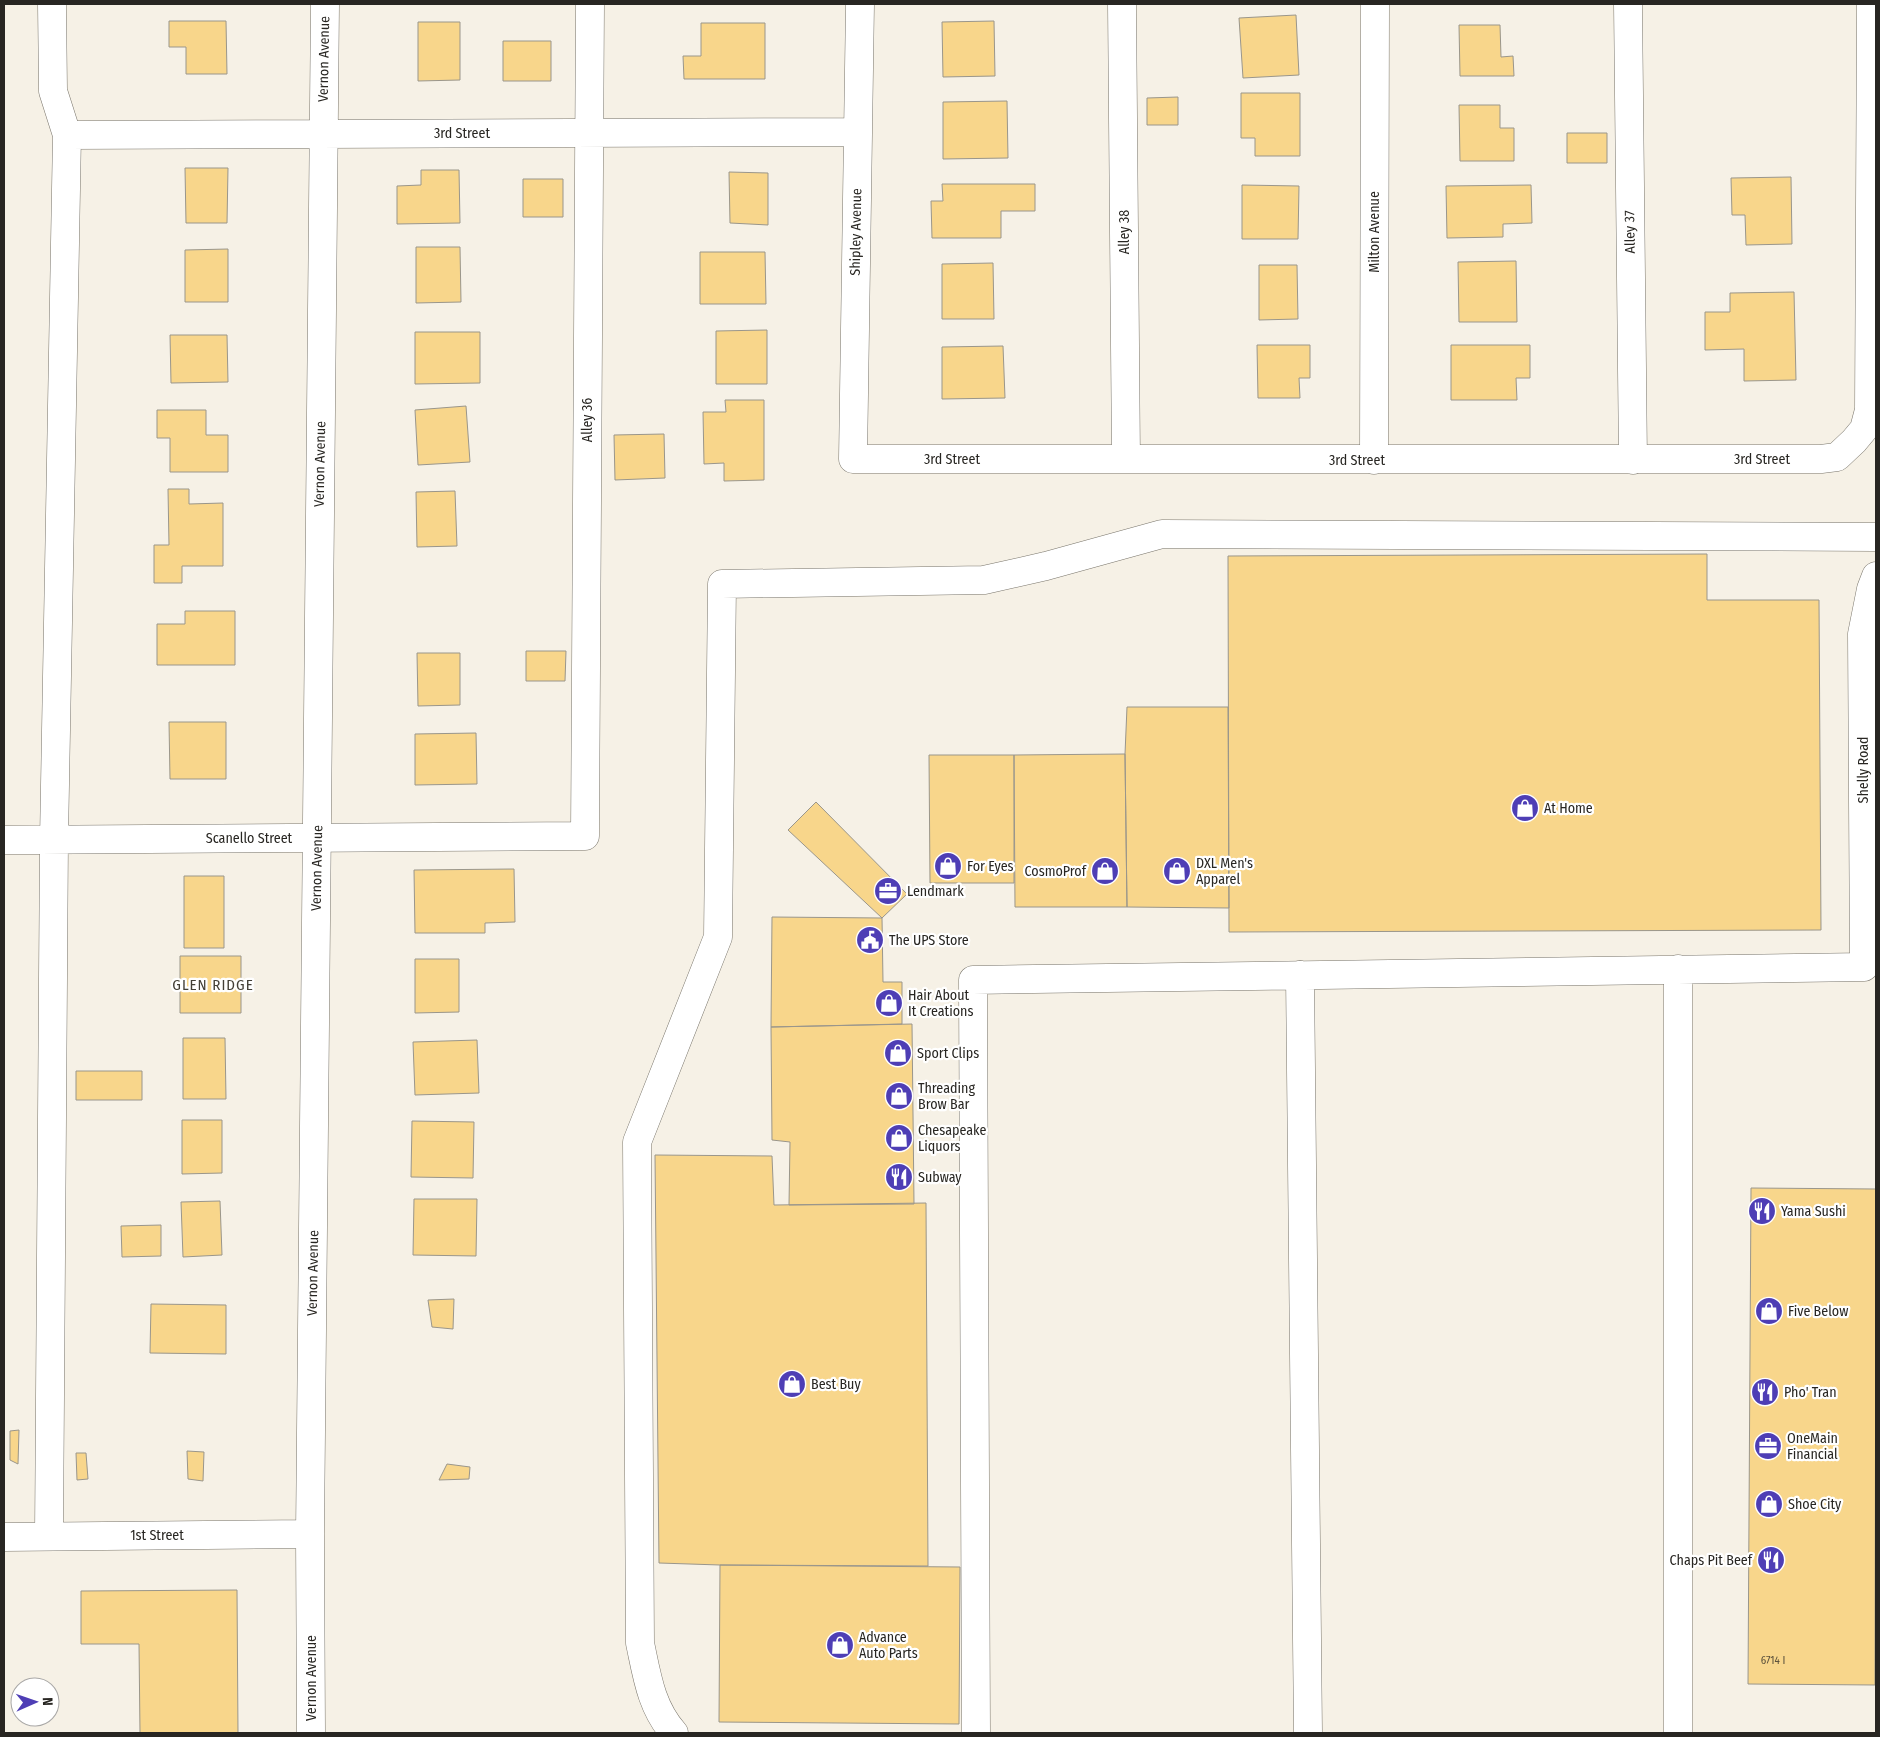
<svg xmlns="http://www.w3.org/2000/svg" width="1880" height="1737" font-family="'Fira Sans Condensed',sans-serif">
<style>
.building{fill:#f8d68b;stroke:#9a968b}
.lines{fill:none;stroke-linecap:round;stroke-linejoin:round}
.minor-casing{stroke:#79756b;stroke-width:29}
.minor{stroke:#fff;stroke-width:28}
.labels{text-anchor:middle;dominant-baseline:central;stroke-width:4.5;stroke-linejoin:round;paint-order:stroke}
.number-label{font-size:11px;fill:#5c523c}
.street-label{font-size:14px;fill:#282622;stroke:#fff}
.poi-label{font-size:14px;fill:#282622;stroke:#fff;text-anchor:start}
.neighbourhood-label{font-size:15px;letter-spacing:1px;fill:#433f36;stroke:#fff}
</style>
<rect width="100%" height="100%" fill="#f6f1e6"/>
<path class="building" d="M1296 15 1299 75 1243 78 1239 18Z
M169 21H226L227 74H186V47H169Z
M994 21 995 76 943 77 942 22Z
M418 22H460V80L418 81Z
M701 23H765V79H684L683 56H701Z
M1459 25H1500L1501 57 1513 56 1514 76H1460Z
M503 41H551V81H503Z
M1241 93H1300V156H1255V138H1241Z
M1178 97V125H1147V98Z
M1007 101 1008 158 943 159V102Z
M1459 105H1500V128H1514V161H1460Z
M1567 133H1607V163H1567Z
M185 168H228L227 223H186Z
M421 170H459L460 223 397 224V186L421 185Z
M729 172 768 173V225L730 223Z
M1791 177 1792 244 1746 245 1745 215H1732L1731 178Z
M523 179H563V217H523Z
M942 184H1035V211H1001V238H932L931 201H943Z
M1242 185 1299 186 1298 239H1242Z
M1531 185 1532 223 1503 224V237L1447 238 1446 186Z
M416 247H460L461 302 416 303Z
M228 249V302H185V250Z
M700 252H765L766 304H700Z
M1516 261 1517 322H1459L1458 262Z
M993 263 994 319H942V264Z
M1259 265H1297L1298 319 1259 320Z
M1794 292 1796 380 1744 381V349L1705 350V312H1730V293Z
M767 330V384H716V331Z
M415 332H480V383L415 384Z
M170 335H227L228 382 171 383Z
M1257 345H1310V378H1299L1300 398H1258Z
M1451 345H1530V378H1516L1517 400H1451Z
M1003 346 1005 398 942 399V347Z
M725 400H764V480L724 481V463L704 464 703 412H726Z
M466 406 470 462 418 465 415 410Z
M157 410H206V435H228V472H170V438H157Z
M664 434 665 478 615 480 614 435Z
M168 489H189V504L223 503V566H182V583H154V545H169Z
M455 491 457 546 417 547 416 492Z
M1707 554V600H1819L1821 930 1229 932 1228 556Z
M185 611H235V665H157V624H185Z
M526 651H566L565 681H526Z
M417 653H460V705L418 706Z
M1127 707H1228L1229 908 1127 907 1125 754Z
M169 722H226V779H170Z
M476 733 477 784 415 785V734Z
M1125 754 1127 907H1015L1014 755Z
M929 755H1014V883H930Z
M816 802 907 894 882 918 788 830Z
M514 869 515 922 485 923V933H415L414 870Z
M184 876H224V948H184Z
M772 917 882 918 883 982H902V1024L771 1027Z
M180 956H241V1013H180Z
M415 959H459V1012L415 1013Z
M912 1024 914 1204 789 1205 790 1142 772 1140 771 1027Z
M183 1038H225L226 1099H183Z
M477 1040 479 1093 415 1095 413 1042Z
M76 1071H142V1100H76Z
M182 1120H222V1173L182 1174Z
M412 1121 474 1122 473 1178 411 1177Z
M655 1155 772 1156 774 1205 926 1203 928 1566 720 1565 659 1563Z
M1751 1188 1876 1189 1875 1685 1748 1684Z
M414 1199H477L476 1256 413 1255Z
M220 1201 222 1255 183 1257 181 1202Z
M161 1225V1256L122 1257 121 1226Z
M454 1299 453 1329 432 1327 428 1300Z
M151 1304 226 1305V1354L150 1353Z
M19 1430 18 1464 10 1460V1431Z
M187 1451 204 1452 203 1481 188 1479Z
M76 1453H86L88 1479 77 1480Z
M447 1464 470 1467 469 1479 439 1480Z
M720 1565 960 1567 959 1724 719 1722Z
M237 1590 238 1733H140L139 1644H81V1591Z"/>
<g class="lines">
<g class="minor-casing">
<path id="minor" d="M860 4 853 459H1821L1837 457 1854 441 1864 429 1869 410 1871 4
M1122 4 1126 459
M1628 4 1633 460
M67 135 858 132
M1374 460 1375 4
M4 840 585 836 590 4
M1678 969V1733
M1300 975 1308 1733
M49 1536 54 839 67 135 53 91 52 4
M4 1537 310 1534
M311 1733 310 1534 325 4
M674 1733C651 1707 647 1676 640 1643L637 1142 718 937 722 584 984 580 1046 566 1162 534 1876 537
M976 1733 973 980 1864 967 1862 634 1871 589 1876 576"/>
</g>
<use href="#minor" class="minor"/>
</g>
<defs>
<g id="shop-disc" transform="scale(1.4375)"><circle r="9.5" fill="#4e3eb5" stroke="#fff"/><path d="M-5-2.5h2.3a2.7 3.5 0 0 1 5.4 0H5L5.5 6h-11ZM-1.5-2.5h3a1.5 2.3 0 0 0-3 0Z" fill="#fff"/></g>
<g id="office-disc" transform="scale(1.4375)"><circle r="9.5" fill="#4e3eb5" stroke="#fff"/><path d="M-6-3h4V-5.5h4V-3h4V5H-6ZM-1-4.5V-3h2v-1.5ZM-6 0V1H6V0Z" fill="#fff"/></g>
<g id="civic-disc" transform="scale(1.4375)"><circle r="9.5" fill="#4e3eb5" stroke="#fff"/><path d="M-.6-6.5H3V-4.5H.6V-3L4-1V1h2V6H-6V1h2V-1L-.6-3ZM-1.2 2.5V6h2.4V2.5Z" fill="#fff"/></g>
<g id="restaurant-disc" transform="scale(1.4375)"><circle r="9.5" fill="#4e3eb5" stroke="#fff"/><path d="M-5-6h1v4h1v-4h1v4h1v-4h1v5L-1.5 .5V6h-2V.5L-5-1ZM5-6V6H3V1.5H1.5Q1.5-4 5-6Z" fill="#fff"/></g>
</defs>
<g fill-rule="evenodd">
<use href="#shop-disc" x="1525" y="808"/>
<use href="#shop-disc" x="948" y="866"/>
<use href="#shop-disc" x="1105" y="871"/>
<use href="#shop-disc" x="1177" y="871"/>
<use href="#office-disc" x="888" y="891"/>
<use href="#civic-disc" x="870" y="940"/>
<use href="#shop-disc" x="889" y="1003"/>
<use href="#shop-disc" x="898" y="1053"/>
<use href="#shop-disc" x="899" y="1096"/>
<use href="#shop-disc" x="899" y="1138"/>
<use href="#restaurant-disc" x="899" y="1177"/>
<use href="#restaurant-disc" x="1762" y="1211"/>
<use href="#shop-disc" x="1769" y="1311"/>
<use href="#shop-disc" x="792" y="1384"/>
<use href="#restaurant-disc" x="1765" y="1392"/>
<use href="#office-disc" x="1768" y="1446"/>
<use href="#shop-disc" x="1769" y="1504"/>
<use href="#restaurant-disc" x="1771" y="1560"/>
<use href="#shop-disc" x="840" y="1645"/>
</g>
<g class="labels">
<g class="number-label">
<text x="1773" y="1660">6714 I</text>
</g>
<g class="street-label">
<text transform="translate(324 59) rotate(-89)">Vernon Avenue</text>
<text x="462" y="133">3rd Street</text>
<text transform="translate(856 232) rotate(-89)">Shipley Avenue</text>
<text transform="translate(1124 232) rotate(-90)">Alley 38</text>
<text transform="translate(1374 232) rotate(-90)">Milton Avenue</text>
<text transform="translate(1630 232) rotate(-91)">Alley 37</text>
<text transform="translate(587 420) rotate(-90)">Alley 36</text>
<text x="952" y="459">3rd Street</text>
<text x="1762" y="459">3rd Street</text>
<text x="1357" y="460">3rd Street</text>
<text transform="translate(320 464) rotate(-89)">Vernon Avenue</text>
<text transform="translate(1863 770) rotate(-90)">Shelly Road</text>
<text x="249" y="838">Scanello Street</text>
<text transform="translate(317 868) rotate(-89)">Vernon Avenue</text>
<text transform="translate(313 1273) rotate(-89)">Vernon Avenue</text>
<text x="157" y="1535">1st Street</text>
<text transform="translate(311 1678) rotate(-90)">Vernon Avenue</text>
</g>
<g class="poi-label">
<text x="1544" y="808">At Home</text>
<text x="1196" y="863">DXL Men's<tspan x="1196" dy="16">Apparel</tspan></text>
<text x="967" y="866">For Eyes</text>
<text x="1086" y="871" text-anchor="end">CosmoProf</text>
<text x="907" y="891">Lendmark</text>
<text x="889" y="940">The UPS Store</text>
<text x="908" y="995">Hair About<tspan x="908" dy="16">It Creations</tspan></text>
<text x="917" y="1053">Sport Clips</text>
<text x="918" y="1088">Threading<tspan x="918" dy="16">Brow Bar</tspan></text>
<text x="918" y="1130">Chesapeake<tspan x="918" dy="16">Liquors</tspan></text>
<text x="918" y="1177">Subway</text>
<text x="1781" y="1211">Yama Sushi</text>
<text x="1788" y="1311">Five Below</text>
<text x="811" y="1384">Best Buy</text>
<text x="1784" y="1392">Pho' Tran</text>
<text x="1787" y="1438">OneMain<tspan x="1787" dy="16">Financial</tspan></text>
<text x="1788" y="1504">Shoe City</text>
<text x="1752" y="1560" text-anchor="end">Chaps Pit Beef</text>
<text x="859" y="1637">Advance<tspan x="859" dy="16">Auto Parts</tspan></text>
</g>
<g class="neighbourhood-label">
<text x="213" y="985">GLEN RIDGE</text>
</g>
</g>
<rect width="1880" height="1737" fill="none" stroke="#282622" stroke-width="10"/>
<g transform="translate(35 1702) rotate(88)"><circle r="24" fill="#ffffff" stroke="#a9a8a7"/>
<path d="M0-4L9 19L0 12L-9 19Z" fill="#4e3eb5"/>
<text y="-8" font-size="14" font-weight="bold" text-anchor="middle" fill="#282622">N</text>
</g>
</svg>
